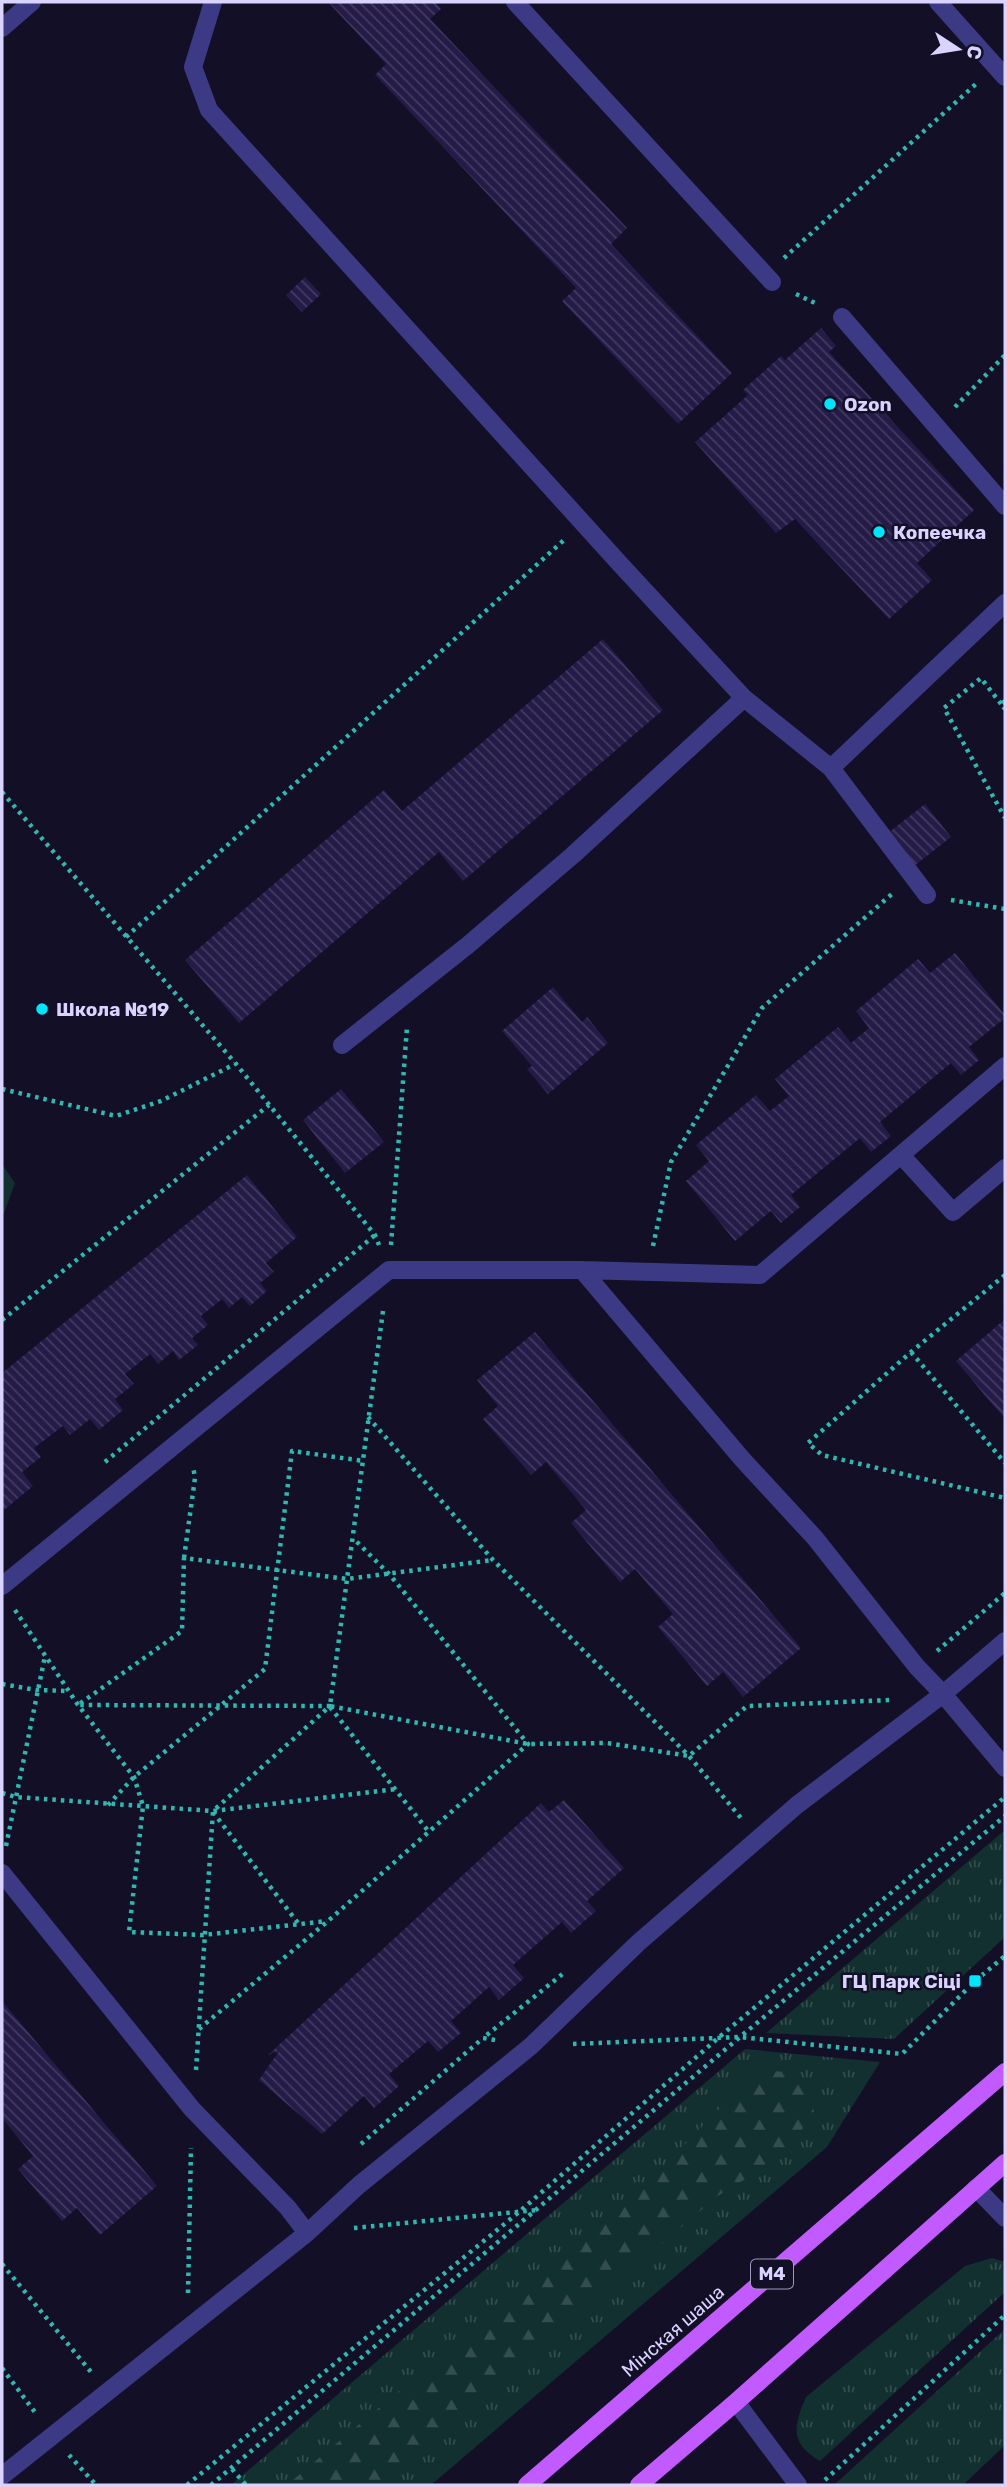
<svg xmlns="http://www.w3.org/2000/svg" width="1007" height="2487" font-family="Rubik,sans-serif">
<style>
.grass{fill:url(#grass-tufts)}
.forest{fill:url(#forest-firs)}
.garden{fill:#12302f}
.building{fill:url(#building-back-hatch)}
.lines{fill:none;stroke-linecap:round;stroke-linejoin:round}
.path{stroke:#2fb8b0;stroke-width:4.5;stroke-dasharray:3.5 5;stroke-linecap:butt}
.lane{stroke:#3d3a85;stroke-width:18}
.primary{stroke:#c25bff;stroke-width:18}
.poi-dot{fill:#00e5ff;stroke:#130f26;stroke-width:2.5}
.labels{text-anchor:middle;dominant-baseline:central;stroke-width:5;stroke-linejoin:round;paint-order:stroke}
.shield{fill:#130f26;stroke:#9e99be;stroke-width:2}
.shield-label{font-size:18px;font-weight:bold;fill:#d9d4ff}
.poi-label{font-size:19px;font-weight:bold;fill:#d9d4ff;stroke:#130f26;text-anchor:start}
.street-label{font-size:19px;fill:#d9d4ff;stroke:#130f26}
</style>
<defs>
<pattern id="grass-tufts" width="24" height="20" patternUnits="userSpaceOnUse" patternTransform="scale(1.75)"><rect width="24" height="20" fill="#12302f"/><path d="M3 7l-1-3M5 7V3M7 7l1-3M15 17l-1-3M17 17v-4M19 17l1-3" fill="none" stroke="#344d4e"/></pattern>
<pattern id="forest-firs" width="22" height="20" patternUnits="userSpaceOnUse" patternTransform="scale(1.75)"><rect width="22" height="20" fill="#12302f"/><path d="M5 1l3.5 6h-7zM16 11l3.5 6h-7z" fill="#344d4e"/></pattern>
<pattern id="building-back-hatch" width="6" height="6" patternUnits="userSpaceOnUse" patternTransform="scale(1.75)"><rect width="6" height="6" fill="#241b47"/><path d="M-1 5l2 2M0 0l6 6M5-1l2 2" fill="none" stroke="#433b63"/></pattern>
</defs>
<rect width="100%" height="100%" fill="#130f26"/>
<path class="grass" d="M1005 1830V1937L894 2039 766 2033Z
M745 2049 880 2062 827 2147 431 2485H231Z
M992 2258 1005 2262V2292L820 2461C790 2443 793 2427 806 2397L965 2266Z
M1005 2329V2445L963 2485H834Z"/>
<path class="forest" d="M758 2069 801 2074 814 2111 786 2154 716 2197 383 2485H287L648 2182Z"/>
<path class="garden" d="M2 1164 15 1183 2 1219Z"/>
<path class="building" d="M328 2H435L441 9 430 19 627 228 611 244 732 373 678 424 562 301 576 288 375 75 386 64Z
M305 277 321 294 302 312 286 295Z
M821 328 836 346 829 352 974 510 917 563 932 580 889 619 795 519 776 533 695 442 748 395 743 390 781 356 785 360Z
M603 639 663 710 463 881 439 852 239 1023 185 960 384 790 402 811Z
M925 804 951 837 914 866 888 833Z
M955 953 1005 1015V1018L969 1047 979 1060 961 1075 951 1063 880 1122 891 1136 871 1152 860 1138 791 1195 800 1207 781 1223 771 1211 735 1241 686 1181 709 1161 696 1145 756 1095 770 1111 789 1096 775 1079 838 1027 851 1043 869 1028 856 1011 918 959 930 973Z
M553 987 582 1022 587 1017 608 1043 548 1094 527 1069 532 1066 502 1031Z
M341 1089 384 1142 345 1173 303 1120Z
M247 1175 297 1237 266 1263 274 1272 260 1283 267 1291 250 1306 242 1297 229 1308 222 1299 201 1316 208 1325 192 1338 198 1345 179 1360 173 1351 158 1364 150 1354 125 1374 134 1384 115 1399 123 1410 99 1430 90 1419 70 1435 63 1426 34 1448 41 1457 22 1472 33 1486 4 1510 2 1507V1373Z
M1005 1319V1419L956 1361Z
M535 1332 801 1648 743 1697 723 1672 707 1686 658 1627 673 1614 635 1569 620 1582 571 1523 586 1510 546 1462 531 1475 483 1419 498 1406 477 1380Z
M564 1800 624 1868 587 1901 596 1911 571 1933 562 1922 513 1965 524 1978 499 2000 489 1987 451 2021 461 2033 438 2052 428 2041 389 2074 399 2086 374 2108 364 2096 322 2134 259 2080 279 2051 268 2055 541 1803 549 1812Z
M2 2001 157 2186 100 2235 77 2208 62 2221 18 2169 33 2156 2 2118Z"/>
<g class="lines">
<path class="path" d="M784 258 977 83
M796 294 819 305
M955 407 1005 355
M1005 701 1001 704 1005 709
M1001 704 981 678 944 708 1005 818
M2 792 236 1064 375 1235 379 1245
M951 900 1005 909
M126 937 564 540
M2 1089 116 1116 161 1101 235 1064
M391 1245 407 1027
M653 1246 671 1162 762 1008 893 893
M1005 1275 911 1352 808 1443 822 1455 1005 1498
M383 1311 330 1706 528 1744 607 1743 689 1756 747 1706 890 1700
M2 1320 269 1105
M911 1352 1005 1463
M368 1417 493 1560 689 1756 741 1818
M105 1462 375 1235
M184 1558 195 1478 193 1466
M15 1610 78 1705 134 1777 143 1806 129 1932 203 1935 327 1921
M937 1651 1005 1593
M2 1684 36 1690 68 1691
M330 1707 429 1832
M2 1793 16 1797 213 1811 396 1789
M108 1805 134 1777 265 1669 292 1451 364 1461
M213 1812 298 1923
M6 1846 45 1656
M199 2029 328 1921 528 1744 390 1575 354 1539
M495 2040 483 2038 565 1972
M573 2044 740 2037 902 2054 975 1981 1005 1956
M196 2070 213 1811 330 1706 78 1705 182 1631 184 1558 347 1579 493 1560
M361 2144 483 2038
M354 2228 537 2210
M2 2264 91 2372
M188 2293 191 2148
M2 2368 37 2415
M69 2455 96 2485
M232 2469 246 2485
M825 2480 1005 2315
M187 2485 519 2212 717 2039 1005 1797
M211 2485 740 2037 1005 1816"/>
<path class="lane" d="M213 2 193 67 209 110 620 564 744 698 831 768 927 895
M515 2 772 282
M938 2 1005 77
M2 28 32 2
M842 317 1005 506
M831 768 1005 603
M342 1045 468 945 573 855 744 698
M901 1155 953 1212 1005 1168
M582 1270 743 1460 815 1538 917 1667 943 1694 1005 1768
M2 1586 389 1270H582L760 1275 1005 1066
M2 1873 192 2109 288 2208 307 2233
M976 2188 1005 2218
M736 2402 798 2485
M2 2476 307 2233 359 2185 531 2046 638 1943 797 1805 943 1694 1005 1641"/>
<path class="primary" d="M527 2485 1005 2072
M639 2485 736 2402 1005 2163"/>
</g>
<g class="poi-dot">
<circle cx="830" cy="404" r="7"/>
<circle cx="879" cy="532" r="7"/>
<circle cx="42" cy="1009" r="7"/>
<rect x="968" y="1974" width="14" height="14" rx="3.5"/>
</g>
<g class="labels">
<rect class="shield" x="751" y="2259.5" width="42" height="29" rx="5"/>
<g class="shield-label">
<text x="772" y="2274">М4</text>
</g>
<g class="poi-label">
<text x="844" y="404">Ozon</text>
<text x="893" y="532">Копеечка</text>
<text x="56" y="1009">Школа №19</text>
<text x="961" y="1981" text-anchor="end">ГЦ Парк Сіці</text>
</g>
<g class="street-label">
<text transform="translate(673 2331) rotate(-41)">Мінская шаша</text>
</g>
</g>
<rect width="1007" height="2487" fill="none" stroke="#d9d4ff" stroke-width="7"/>
<g transform="translate(958 49) rotate(102)" stroke="#130f26" stroke-width="5" paint-order="stroke">
<path d="M0-5L12 26L0 18L-12 26Z" fill="#d9d4ff"/>
<text y="-10" font-size="19" font-weight="bold" text-anchor="middle" fill="#d9d4ff">С</text>
</g>
</svg>
